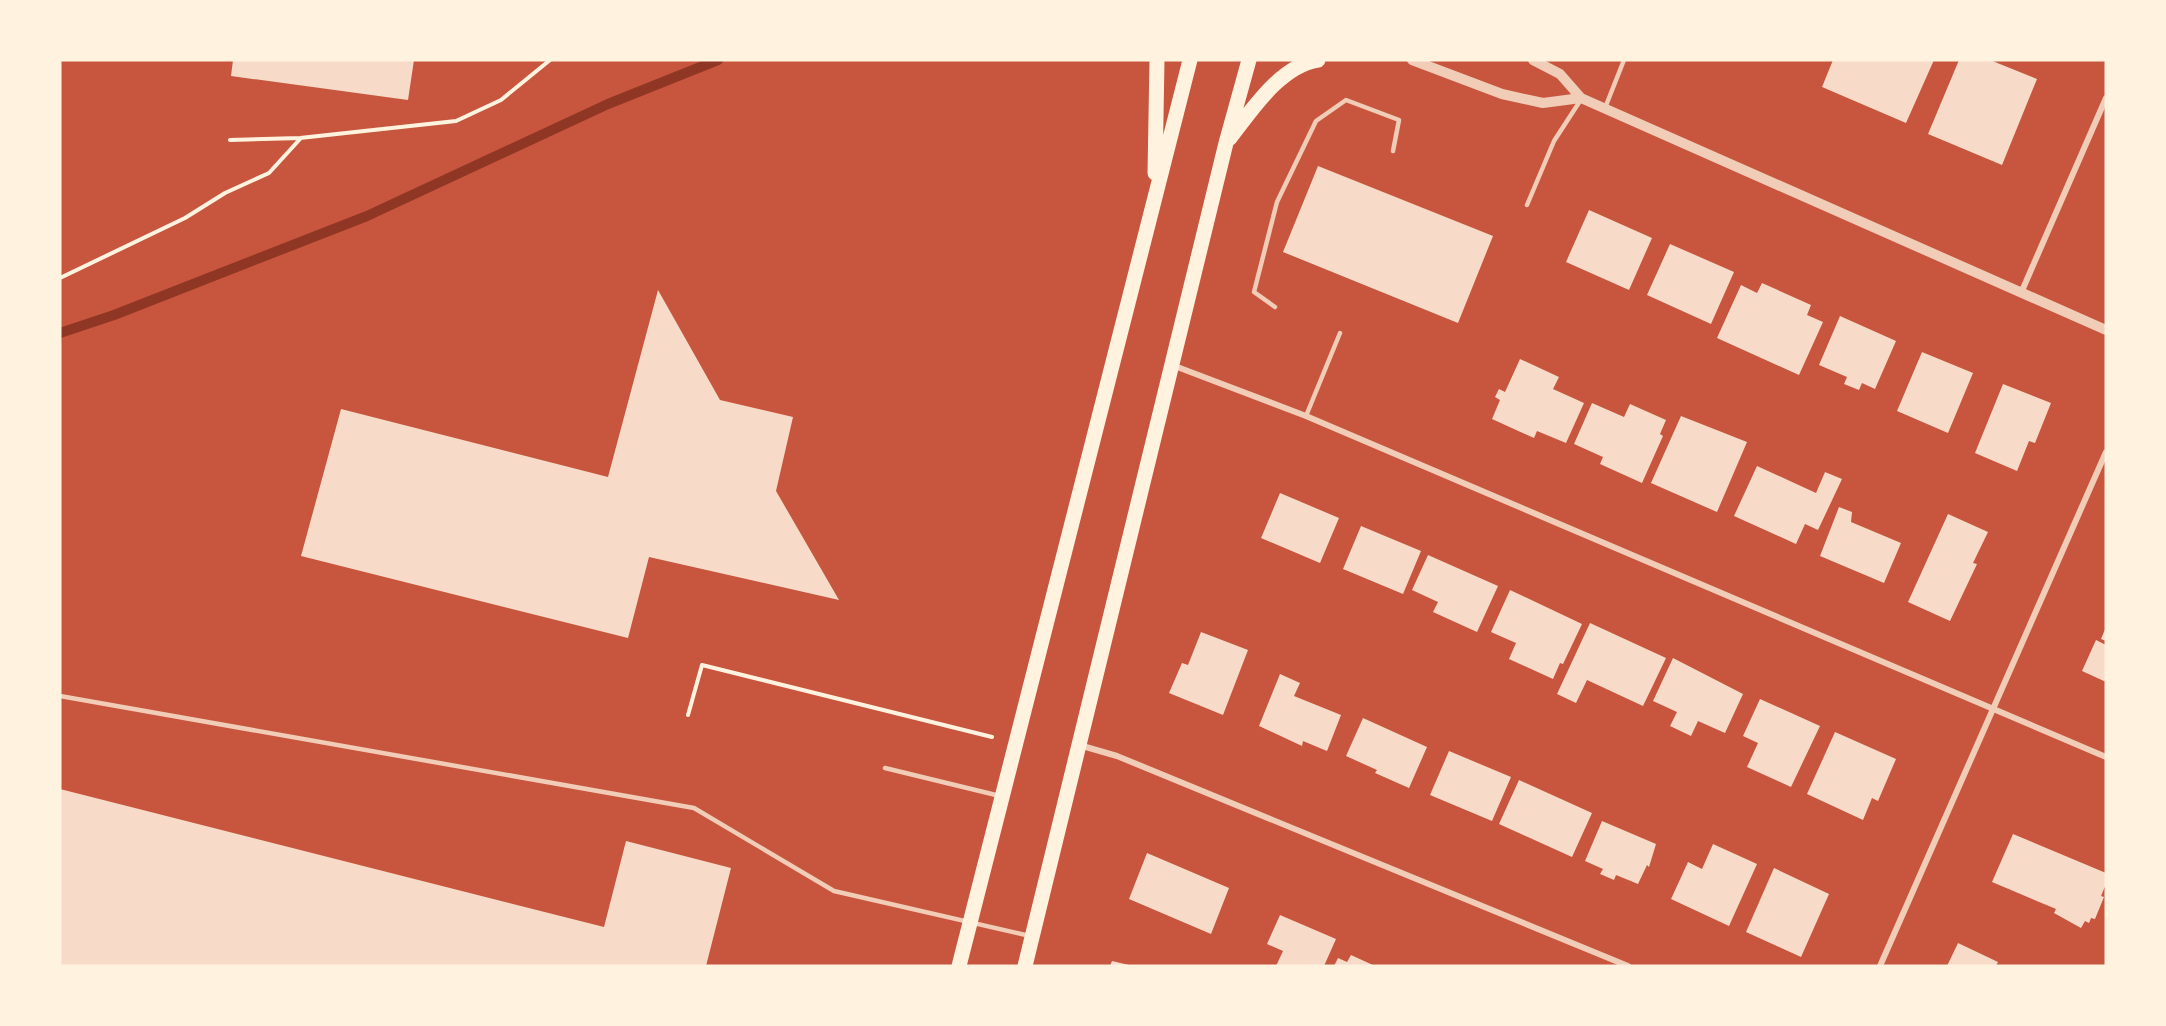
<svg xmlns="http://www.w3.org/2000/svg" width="2166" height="1026" font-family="Montserrat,sans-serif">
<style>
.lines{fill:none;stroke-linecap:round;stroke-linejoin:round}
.stream{stroke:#8f3625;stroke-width:10}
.building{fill:#f7dbc8}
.path{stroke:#fff3e0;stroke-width:4}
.service{stroke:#f1ccb7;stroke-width:4.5}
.minor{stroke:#f1ccb7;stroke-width:6}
.tertiary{stroke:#f1ccb7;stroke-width:10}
.primary{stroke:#fff3e0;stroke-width:15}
</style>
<rect width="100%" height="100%" fill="#c8553d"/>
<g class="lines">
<path class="stream" d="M60 333 114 315 367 216 608 104 718 60"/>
</g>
<path class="building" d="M233 60H414L408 100 231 76Z
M1833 60H1934L1906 123 1822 87Z
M1959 60H1990L2037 79 2002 165 1928 134Z
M1318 166 1493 236 1458 323 1283 252Z
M1589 210 1652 238 1629 290 1566 262Z
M1670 244 1734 272 1711 324 1647 295Z
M1762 283 1811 305 1807 315 1823 322 1799 375 1717 338 1741 285 1757 293Z
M658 290 720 400 793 417 776 491 839 600 649 557 628 638 301 556 341 409 608 477Z
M1840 316 1896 341 1875 389 1862 383 1859 390 1844 384 1847 377 1819 365Z
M1922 352 1973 373 1948 433 1897 411Z
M1520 359 1559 377 1553 389 1584 403 1566 443 1537 431 1534 438 1492 419 1500 400 1495 397 1499 389 1505 392Z
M2003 384 2051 403 2035 443 2029 441 2017 471 1975 453Z
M1592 403 1624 417 1630 404 1666 420 1660 434 1663 436 1642 483 1600 464 1603 457 1574 444Z
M1681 416 1747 442 1717 512 1651 483Z
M1757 466 1816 493 1825 472 1842 479 1818 530 1805 524 1796 544 1734 516Z
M1280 493 1339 518 1320 563 1261 538Z
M1839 507 1852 512 1851 522 1901 543 1884 583 1820 556Z
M1948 514 1988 532 1973 563 1977 564 1950 621 1908 602Z
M1361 526 1421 551 1403 594 1343 569Z
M1428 555 1498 586 1477 632 1433 612 1438 602 1412 590Z
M1510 590 1582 624 1563 664 1560 663 1553 679 1509 659 1516 643 1491 632Z
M1590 623 1666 658 1643 706 1587 680 1576 703 1557 694Z
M2106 627V641L2101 639Z
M1201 632 1248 650 1223 715 1169 693 1182 663 1188 665Z
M2096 640 2106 645V682L2082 671Z
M1673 658 1743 694 1725 733 1698 721 1691 736 1670 726 1677 712 1653 701Z
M1280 674 1300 683 1294 696 1341 715 1327 751 1303 741 1302 746 1259 726Z
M1760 699 1820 726 1791 787 1747 767 1758 743 1743 736Z
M1363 718 1427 747 1409 788 1375 773 1377 770 1346 756Z
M1835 732 1896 759 1878 801 1872 798 1863 820 1807 794Z
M1449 751 1511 777 1492 821 1430 795Z
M1519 780 1592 813 1572 857 1499 824Z
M60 789 604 927 626 841 731 868 706 966H60Z
M1602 821 1656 844 1649 867 1647 865 1638 884 1616 875 1614 880 1600 874 1603 869 1585 861Z
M2013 834 2106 873V884L2101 896 2104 897 2095 919 2091 918 2089 923 2085 921 2081 928 2054 913 2056 909 1992 882Z
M1713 844 1757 864 1729 926 1671 899 1688 862 1702 869Z
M1147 853 1229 888 1211 934 1129 899Z
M1774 868 1829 894 1801 957 1746 932Z
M1280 915 1336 939 1324 966H1276L1283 951 1267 944Z
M1958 943 1998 962 1996 966H1947Z
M1351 955 1375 966H1334L1338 958 1347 962Z
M1112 961 1129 965V966H1110Z"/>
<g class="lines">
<path class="path" d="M230 140 300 138 456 121 501 100 550 60
M60 278 185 218 225 193 269 173 300 139
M688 715 702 665 992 737"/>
<path class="service" d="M1605 108 1624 60
M1527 205 1554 141 1580 101
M1275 307 1254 292 1277 202 1316 121 1346 100 1399 120 1393 151
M1306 416 1340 333
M60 696 694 808 834 891 1030 936
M885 768 1000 796"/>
<path class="minor" d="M2021 293 2106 98
M1172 365 1306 416 2106 757
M1079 745 1117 756 1628 966
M1880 966 2106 452"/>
<path class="tertiary" d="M1412 60 1502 94 1543 103 1581 98
M1533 60 1560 74 1581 98 2106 330"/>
<path class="primary" d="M1230 138C1252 110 1280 66 1318 60
M1155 173 1157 60
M959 966 1190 60
M1025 966 1226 143 1249 60"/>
</g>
<rect width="2166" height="1026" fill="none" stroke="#fff3e0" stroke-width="123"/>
</svg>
